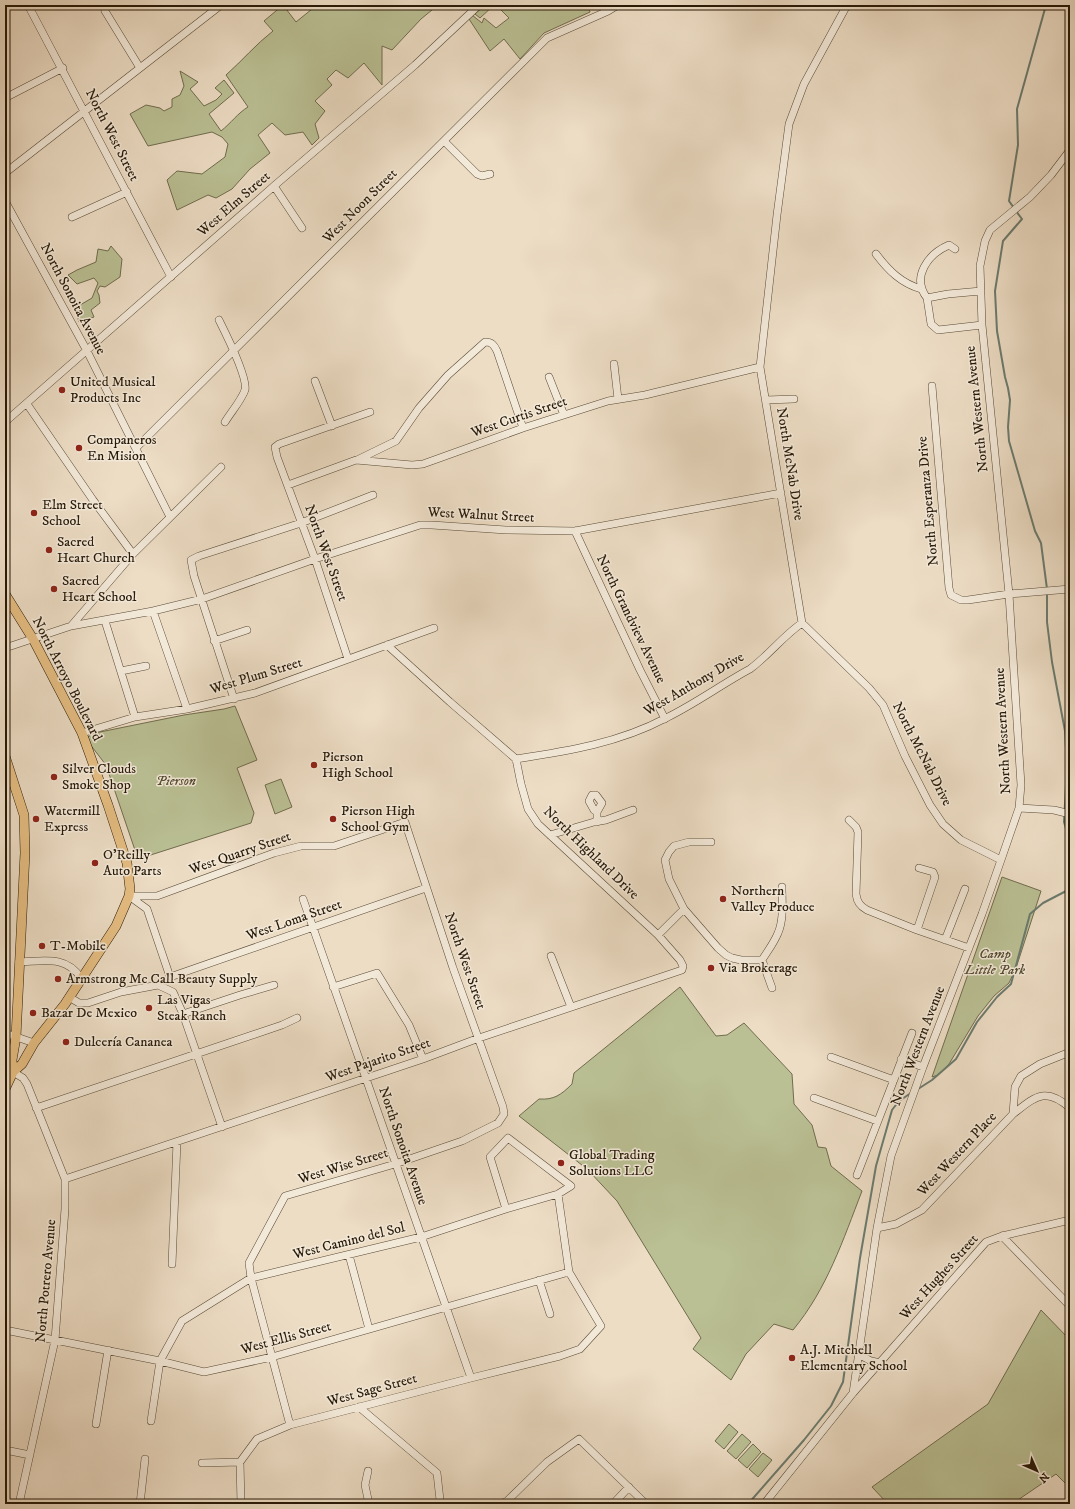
<svg xmlns="http://www.w3.org/2000/svg" width="1075" height="1509" font-family="'IM FELL DW Pica',serif">
<style>
.green{fill:#bac094;stroke:#706c4e}
.lines{fill:none;stroke-linecap:round;stroke-linejoin:round}
.stream{stroke:#6b7b6f;stroke-width:2}
.minor-casing{stroke:#584a36;stroke-width:8}
.major-casing{stroke:#271907;stroke-width:10}
.minor{stroke:#f3e9d9;stroke-width:7}
.major{stroke:#e6be82;stroke-width:9}
.poi-dot{fill:#8f2418;stroke:#f3e9d9;stroke-width:1.5}
.labels{text-anchor:middle;dominant-baseline:central;stroke-width:3;stroke-linejoin:round;paint-order:stroke}
.street-label{font-size:14px;fill:#271907;stroke:#f3e9d9}
.poi-label{font-size:14px;fill:#271907;stroke:#f3e9d9;text-anchor:start}
.park-label{font-size:14px;font-style:italic;fill:#534b31;stroke:#f3e9d9}
</style>
<rect width="100%" height="100%" fill="#edddc5"/>
<filter id="stains"><feTurbulence type="fractalNoise" baseFrequency=".005" numOctaves="4"/><feColorMatrix values="0 0 0 0 .2 0 0 0 0 .09 0 0 0 0 .02 0 0 0 .5 -.17"/></filter>
<radialGradient id="worn" r=".72"><stop offset=".6" stop-color="#630" stop-opacity="0"/><stop offset="1" stop-color="#630" stop-opacity=".3"/></radialGradient>
<path class="green" d="M283 5 296 22 317 5H438L421 19 392 50 382 46V85L364 63 348 78 336 70 327 79 332 85 315 101 325 111 315 124 319 138 312 145 303 132 285 135 272 123 258 135 270 153 250 169 232 189 216 198 208 195 177 210 167 180 177 171 202 174 225 157 228 144 222 137 212 132 148 146 130 114 146 105 160 108 164 111 172 107V99L180 95 184 86 180 71 198 82 190 89 204 106 216 100 222 94 215 88 224 80 234 93 209 114 221 131C231 123 238 113 248 107L226 75C242 61 256 44 273 31L264 21Z
M485 5H494L480 18 475 14Z
M496 5H587L590 12 544 33 520 59 504 39 490 51 469 19 472 15 482 23 484 18 496 28 509 18Z
M111 246 122 259 120 277 105 287 100 286 97 291 99 295 100 303 91 310 94 317 79 322 75 308 92 298 98 283 94 278 77 284 68 275 77 270 96 262 98 249 108 251Z
M235 706 257 760 237 768 254 813 251 823 138 859 106 765 89 743 88 739 89 736 95 733 184 715 224 709Z
M281 779 292 807 275 814 265 785Z
M1002 877 1041 891 1016 968 1009 983 994 996 978 1016 949 1064 938 1075 932 1077Z
M680 987 716 1036 727 1035 744 1023 792 1074 794 1104 812 1125 818 1147 826 1148 831 1166 862 1191C843 1240 827 1289 793 1330L774 1324 746 1354 731 1380 693 1349 701 1338 617 1201 587 1169 519 1116 539 1099C554 1100 561 1095 572 1084L574 1073Z
M1041 1310 1070 1340V1488L1056 1474 1012 1504H888L872 1487 988 1404Z
M729 1424 738 1432 724 1449 715 1441Z
M742 1434 751 1442 736 1459 727 1451Z
M753 1444 761 1452 747 1468 738 1460Z
M763 1453 772 1460 758 1477 749 1469Z"/>
<g class="lines">
<path class="stream" d="M1014 208 1009 201 1018 145 1017 109 1046 5
M1016 211 1022 219 1003 241 995 291 997 331 1005 377 1008 388 1010 400 1008 427 1009 441 1035 531 1041 543 1047 589
M1047 593V622L1052 662 1065 731 1067 766 1064 822 1070 842
M918 1089 932 1080 956 1059 977 1022 997 997 1011 984 1030 914 1043 903 1070 889
M748 1504 804 1440 831 1406 843 1382 860 1258 876 1166 892 1110 899 1101 911 1093"/>
<g class="minor-casing">
<path id="minor" d="M28 5 171 277
M847 5 804 84 789 124 777 215 760 367 802 623 869 688 883 705 905 756 930 805 943 824 961 840 1001 860
M105 11 140 68
M5 98 63 68
M444 141 477 174 482 176 490 174
M5 173 221 5
M274 186 302 228
M5 201 87 351 170 517
M72 217 127 192
M876 254C889 271 901 283 921 289
M981 291 948 294 927 298 931 324 938 330 982 325
M927 298C911 277 928 254 949 245L955 249
M219 320C225 332 248 378 245 390 241 401 231 412 225 422
M614 364 618 399
M549 377 564 415
M315 381 332 426
M932 386 949 588 951 595 961 600H968L1009 594 1070 589
M766 400 794 399
M27 404 93 500 133 554
M5 422 274 186 415 65 479 5
M136 448 547 38 608 11 618 5
M357 460 396 441 419 408 448 375 485 342C492 342 494 345 497 351L523 428
M288 485 356 460 412 465 423 464 523 428 608 401 645 395 760 367
M575 531 640 670 665 719
M153 611 187 709
M105 621 135 717
M71 626 153 611 202 599 315 559 420 525H432L506 530 575 531 781 493
M214 641 247 630
M5 648 71 626 133 554 221 467
M348 659 315 559 277 457 275 447 279 444 370 412
M121 671 146 666
M234 699 194 576 191 560 199 556 301 523 373 495
M82 733 135 717 187 709 255 693 434 628
M516 759C568 751 619 743 666 718 695 704 722 684 750 669 769 655 783 636 802 623
M1019 808 1054 810 1070 814
M849 820 856 827 858 832 856 894C857 902 860 906 867 910L917 930 969 948
M597 822V812L602 803 596 795H592L589 801 594 810 597 812
M550 835 594 822 606 820 633 810
M711 842H689L674 846 669 852 665 860 669 879 684 909 718 948 726 955 732 958 741 960H762C767 952 774 943 778 933 784 919 782 902 782 887
M129 896H157L274 853 301 846H334L405 822 453 968 503 1107 504 1114 498 1123 462 1141 395 1164 285 1196 249 1263 251 1278 290 1425
M129 896 147 909 170 977 426 888
M303 899 471 1378
M917 930 935 877 933 872 919 868
M658 935 684 909
M945 940 965 889
M551 956 571 1007
M762 960 772 988
M19 962C44 961 66 955 81 978
M333 987 377 973 409 1025 423 1059
M69 997 79 1003H88L121 992 158 985 173 992 183 1014 222 1127
M183 1014 240 995 274 985
M5 1033 34 1043
M831 1057 894 1080
M901 1059 923 1067
M13 1072 23 1078 27 1084 65 1179V1209L55 1340 19 1504
M814 1098 877 1121
M36 1108 282 1025 297 1018
M1013 1114C1035 1097 1045 1086 1070 1108
M857 1175 912 1033
M65 1179 423 1059 479 1038 682 970 683 966 680 960 658 935 538 824 528 809 521 784 516 759 450 702 387 645
M877 1228 896 1224 922 1210 1013 1114 1015 1087 1021 1076 1040 1064 1070 1052
M1002 1236 1070 1306
M349 1255 369 1329
M172 1264 177 1142
M539 1280 550 1314
M5 1330 160 1361 204 1372 272 1357 569 1272
M858 1354 871 1361 881 1363
M853 1393 877 1228 891 1156 923 1067 982 914 1001 860 1019 808 1021 785 1009 594 982 325 980 266 985 241 990 230 1030 197 1051 175 1070 150
M359 1407 437 1473 440 1500 438 1504
M151 1421 160 1361 182 1321 251 1278 421 1237 506 1209 558 1194 571 1186 508 1138 490 1157 506 1209
M96 1424 108 1350
M5 1450 30 1455
M240 1462 241 1504
M202 1463 240 1462 257 1439 290 1425 471 1378 560 1356 580 1349 601 1326 569 1272 558 1194
M368 1471 365 1485 369 1504
M140 1504 145 1459
M501 1504 507 1501 547 1462 579 1439 646 1504
M613 1504 629 1487
M764 1504 853 1393 986 1242 1002 1236 1070 1220"/>
</g>
<g class="major-casing">
<path id="major" d="M5 594 33 639 82 733 108 805 127 863 130 889 129 896 116 926 65 1004 34 1043 22 1064 13 1072
M5 756 24 815 25 853 16 1037 12 1060 13 1072 5 1089"/>
</g>
<use href="#minor" class="minor"/>
<use href="#major" class="major"/>
</g>
<g class="poi-dot">
<circle cx="62" cy="390" r="4"/>
<circle cx="79" cy="448" r="4"/>
<circle cx="34" cy="513" r="4"/>
<circle cx="49" cy="550" r="4"/>
<circle cx="54" cy="589" r="4"/>
<circle cx="314" cy="765" r="4"/>
<circle cx="54" cy="777" r="4"/>
<circle cx="36" cy="819" r="4"/>
<circle cx="333" cy="819" r="4"/>
<circle cx="95" cy="863" r="4"/>
<circle cx="723" cy="899" r="4"/>
<circle cx="42" cy="946" r="4"/>
<circle cx="711" cy="968" r="4"/>
<circle cx="58" cy="979" r="4"/>
<circle cx="149" cy="1008" r="4"/>
<circle cx="33" cy="1013" r="4"/>
<circle cx="66" cy="1042" r="4"/>
<circle cx="561" cy="1163" r="4"/>
<circle cx="792" cy="1358" r="4"/>
</g>
<g class="labels">
<g class="street-label">
<text transform="translate(112 135) rotate(63)">North West Street</text>
<text transform="translate(234 204) rotate(-41)">West Elm Street</text>
<text transform="translate(360 206) rotate(-45)">West Noon Street</text>
<text transform="translate(73 299) rotate(62)">North Sonoita Avenue</text>
<text transform="translate(977 409) rotate(-96)">North Western Avenue</text>
<text transform="translate(519 417) rotate(-19)">West Curtis Street</text>
<text transform="translate(790 464) rotate(81)">North McNab Drive</text>
<text transform="translate(928 501) rotate(-95)">North Esperanza Drive</text>
<text transform="translate(481 515) rotate(3)">West Walnut Street</text>
<text transform="translate(326 553) rotate(70)">North West Street</text>
<text transform="translate(631 619) rotate(64)">North Grandview Avenue</text>
<text transform="translate(256 676) rotate(-17)">West Plum Street</text>
<text transform="translate(67 679) rotate(63)">North Arroyo Boulevard</text>
<text transform="translate(694 684) rotate(-30)">West Anthony Drive</text>
<text transform="translate(1003 731) rotate(-93)">North Western Avenue</text>
<text transform="translate(922 754) rotate(63)">North McNab Drive</text>
<text transform="translate(240 853) rotate(-19)">West Quarry Street</text>
<text transform="translate(591 853) rotate(44)">North Highland Drive</text>
<text transform="translate(294 920) rotate(-19)">West Loma Street</text>
<text transform="translate(465 961) rotate(71)">North West Street</text>
<text transform="translate(918 1046) rotate(-69)">North Western Avenue</text>
<text transform="translate(378 1060) rotate(-19)">West Pajarito Street</text>
<text transform="translate(403 1146) rotate(71)">North Sonoita Avenue</text>
<text transform="translate(957 1154) rotate(-47)">West Western Place</text>
<text transform="translate(343 1166) rotate(-17)">West Wise Street</text>
<text transform="translate(349 1241) rotate(-14)">West Camino del Sol</text>
<text transform="translate(939 1277) rotate(-48)">West Hughes Street</text>
<text transform="translate(46 1281) rotate(-85)">North Potrero Avenue</text>
<text transform="translate(286 1338) rotate(-15)">West Ellis Street</text>
<text transform="translate(372 1390) rotate(-15)">West Sage Street</text>
</g>
<g class="poi-label">
<text x="70" y="382">United Musical<tspan x="70" dy="16">Products Inc</tspan></text>
<text x="87" y="440">Companeros<tspan x="87" dy="16">En Mision</tspan></text>
<text x="42" y="505">Elm Street<tspan x="42" dy="16">School</tspan></text>
<text x="57" y="542">Sacred<tspan x="57" dy="16">Heart Church</tspan></text>
<text x="62" y="581">Sacred<tspan x="62" dy="16">Heart School</tspan></text>
<text x="322" y="757">Pierson<tspan x="322" dy="16">High School</tspan></text>
<text x="62" y="769">Silver Clouds<tspan x="62" dy="16">Smoke Shop</tspan></text>
<text x="44" y="811">Watermill<tspan x="44" dy="16">Express</tspan></text>
<text x="341" y="811">Pierson High<tspan x="341" dy="16">School Gym</tspan></text>
<text x="103" y="855">O'Reilly<tspan x="103" dy="16">Auto Parts</tspan></text>
<text x="731" y="891">Northern<tspan x="731" dy="16">Valley Produce</tspan></text>
<text x="50" y="946">T-Mobile</text>
<text x="719" y="968">Via Brokerage</text>
<text x="66" y="979">Armstrong Mc Call Beauty Supply</text>
<text x="157" y="1000">Las Vigas<tspan x="157" dy="16">Steak Ranch</tspan></text>
<text x="41" y="1013">Bazar De Mexico</text>
<text x="74" y="1042">Dulcería Cananea</text>
<text x="569" y="1155">Global Trading<tspan x="569" dy="16">Solutions LLC</tspan></text>
<text x="800" y="1350">A.J. Mitchell<tspan x="800" dy="16">Elementary School</tspan></text>
</g>
<g class="park-label">
<text x="176" y="781">Pierson</text>
<text x="995" y="954">Camp<tspan x="995" dy="16">Little Park</tspan></text>
</g>
</g>
<rect width="1075" height="1509" fill="none" stroke="#edddc5" stroke-width="20"/>
<rect x="6" y="6" width="1063" height="1497" fill="none" stroke="#271907" stroke-width="2"/>
<rect x="10" y="10" width="1055" height="1489" fill="none" stroke="#271907"/>
<g transform="translate(1037 1471) rotate(135)" stroke="#f3e9d9" stroke-width="3" paint-order="stroke">
<path d="M0-3L7 15L0 10L-7 15Z" fill="#271907"/>
<text y="-6" font-size="11" font-weight="bold" text-anchor="middle" fill="#271907">N</text>
</g>
<rect width="100%" height="100%" filter="url(#stains)"/>
<rect width="100%" height="100%" fill="url(#worn)"/>
</svg>
